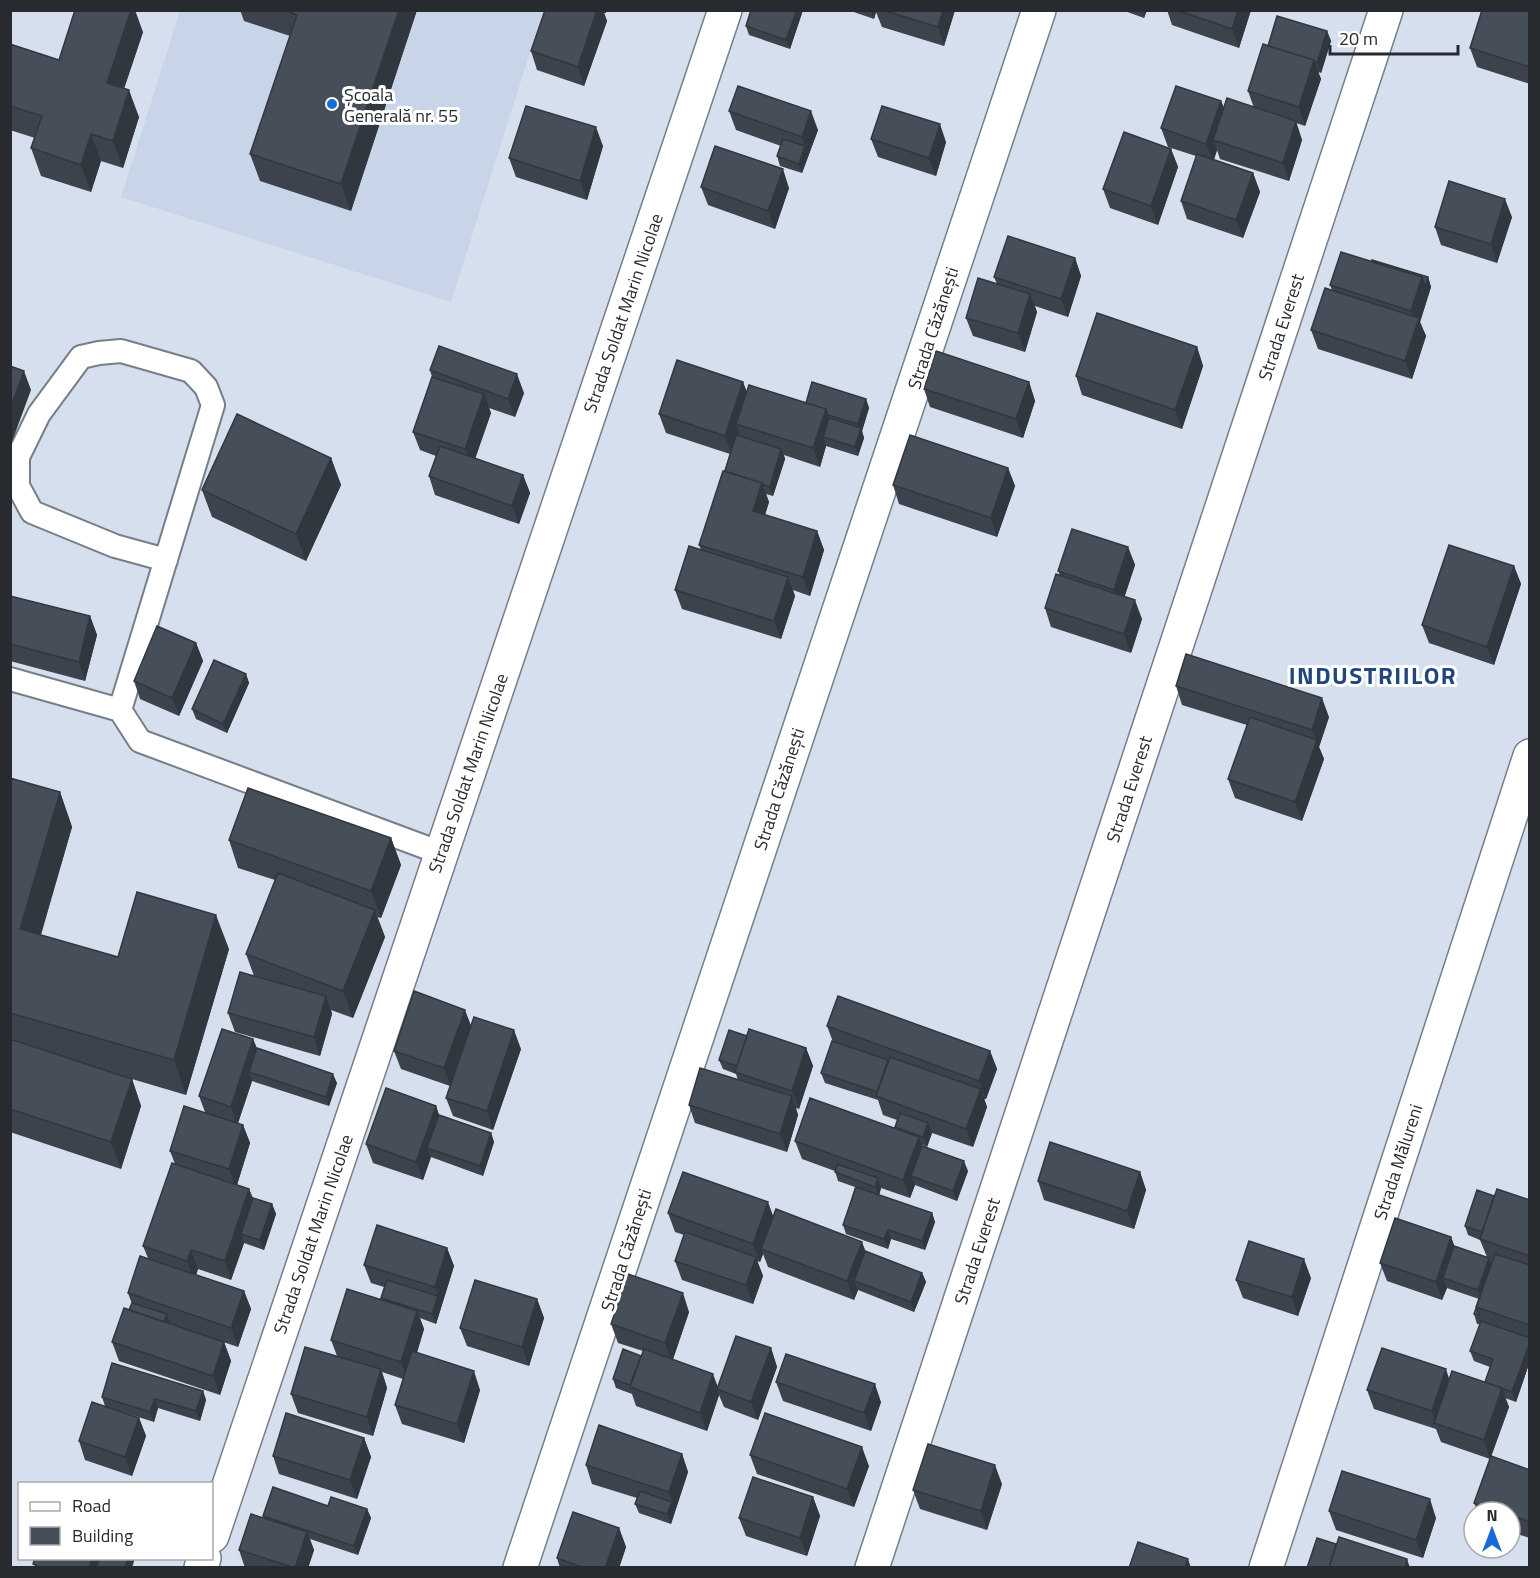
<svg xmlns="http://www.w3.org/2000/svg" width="1540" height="1578" font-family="'Titillium Web',sans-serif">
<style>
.built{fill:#c8d5e9}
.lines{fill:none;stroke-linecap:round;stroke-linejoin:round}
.lane-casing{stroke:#767e8a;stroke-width:26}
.street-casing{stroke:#767e8a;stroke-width:36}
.lane{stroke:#fff;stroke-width:22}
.street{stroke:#fff;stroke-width:33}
.wall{fill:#3c434d}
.shaded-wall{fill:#31373e}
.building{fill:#464e59;stroke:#31373e;stroke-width:1.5}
.poi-dot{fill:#196bd5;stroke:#fff;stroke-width:2}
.labels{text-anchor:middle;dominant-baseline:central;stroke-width:6;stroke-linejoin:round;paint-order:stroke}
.poi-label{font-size:18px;fill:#272a2f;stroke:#fff;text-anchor:start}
.street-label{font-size:18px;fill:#272a2f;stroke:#fff}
.district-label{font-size:24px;font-weight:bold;letter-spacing:1.5px;fill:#21467c;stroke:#fff}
</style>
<rect width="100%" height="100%" fill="#d6dfed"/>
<path class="built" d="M180 11H543L451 302 121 197Z"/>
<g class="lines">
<g class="lane-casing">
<path id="lane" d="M10 679 120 710 140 741 441 853
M120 710 213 405 206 387 191 371 121 351 99 353 81 357 39 414 18 457V486L32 512 115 546 166 560"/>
</g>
<g class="street-casing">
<path id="street" d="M212 1536 725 10
M201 1568 204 1558
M520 1568 1039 10
M872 1568 1386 10
M1266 1568 1530 756"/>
</g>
<use href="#lane" class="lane"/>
<use href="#street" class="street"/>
</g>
<path class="wall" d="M240 10H417L351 211 260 181 250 154 290 36 244 21Z
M545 10H607L606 13H604L607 21 584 86 537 70 531 51Z
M751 10H803L790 49 749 35 746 26Z
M848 10H955L944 46 882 27 876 12 874 19Z
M1122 10H1147L1144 18Z
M1167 10H1251L1239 48 1172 25Z
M1530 10V84L1477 67 1470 48Z
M1327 31 1331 41 1321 73 1318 72 1321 79 1305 126 1296 123 1302 140 1289 181 1220 159 1217 150 1214 160 1253 173 1260 192 1243 238 1187 219 1181 201 1196 156 1168 147 1161 128 1221 101 1224 108H1254L1248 91 1268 46Z
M143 32 124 88 139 117 123 168 101 161 91 192 41 176 31 148 35 138 10 130V44L59 60Z
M729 111 818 130 802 173 780 166 777 156 781 146 736 130Z
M871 139 946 142 936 176 878 157Z
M603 146 587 200 516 177 509 158Z
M1171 149 1178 167 1158 225 1110 208 1103 189Z
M701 187 789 188 775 229 708 205Z
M1512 217 1497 263 1441 245 1435 227Z
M1075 258 1081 276 1068 317 1035 306 1037 312 1025 352 973 336 966 318 997 284 994 277Z
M1372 262 1428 277 1431 287 1420 322 1426 336 1412 379 1318 349 1311 330 1332 290 1330 285Z
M1197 347 1203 366 1182 429 1082 395 1076 376Z
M430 370 524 393 515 417 489 408 491 413 475 458 523 475 530 493 519 524 435 495 429 476 436 456 420 450 413 432 432 377Z
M743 382 746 392 806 403 866 399 869 408 862 431 864 438 858 456 826 446 820 467 784 455 785 459 773 496 766 494 769 502 765 515 817 531 824 550 810 596 793 590 795 596 781 639 682 609 675 590 701 550 699 545 730 454 666 433 659 414Z
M1029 382 1035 401 1023 438 930 407 924 389Z
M331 458 341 485 306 561 212 517 202 490Z
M1008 468 1015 486 997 537 899 504 893 485Z
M1128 547 1135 565 1124 597 1142 619 1131 653 1051 627 1045 608 1060 575 1058 571Z
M1514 566 1521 584 1494 665 1429 643 1422 625Z
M10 596 90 616 97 635 85 681 10 661Z
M196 643 203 661 179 716 140 699 134 681Z
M246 674 249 683 227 733 196 719 192 709Z
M1176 686 1329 717 1319 747 1324 759 1302 821 1235 798 1228 779 1247 725 1182 705Z
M10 778 60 792 72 827 41 935 118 957 229 949 186 1095 132 1079 141 1106 121 1169 10 1132Z
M391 838 401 865 381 918 377 917 385 937 353 1018 331 1010 332 1014 320 1056 235 1032 228 1013 254 976 246 954 275 880 238 868 229 840Z
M471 1025 521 1049 493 1130 453 1116 446 1098 450 1086 401 1069 394 1051Z
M827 1026 990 1051 997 1069 986 1099H984L987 1107 973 1147 932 1133 927 1147 922 1145V1146L968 1171 957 1201 915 1185 910 1198 881 1188 879 1195 932 1213 935 1222 925 1250 891 1239 888 1249 846 1234 843 1225 855 1187 838 1181 835 1171 802 1159 795 1141 895 1129 897 1120 883 1115 878 1100 825 1083 821 1073 833 1042Z
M747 1036 806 1048 813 1066 799 1109 796 1108 798 1115 787 1152 695 1123 689 1105 738 1080 736 1074 723 1069 719 1060Z
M253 1039 257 1048 337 1083 329 1106 252 1081 238 1123 243 1125 250 1143 237 1185 249 1189 253 1198 272 1204 276 1214 264 1250 244 1243 231 1280 198 1269 196 1275 244 1291 251 1309 238 1347 170 1324 224 1342 231 1361 220 1395 119 1361 112 1342 129 1310 132 1304 128 1293 148 1258 143 1246 175 1164 170 1151 205 1112 199 1096Z
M436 1106 439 1115 491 1133 494 1142 483 1176 431 1157 423 1180 373 1163 366 1144Z
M1140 1172 1146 1190 1134 1229 1044 1200 1038 1181Z
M1494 1196 1530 1200V1361L1516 1402 1505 1398 1509 1407 1491 1457 1530 1470V1538L1510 1532V1512H1478L1474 1503 1490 1459 1441 1442 1436 1429 1374 1409 1367 1390 1449 1379 1485 1383 1490 1367 1474 1361 1470 1351 1480 1324H1477L1474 1314 1479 1299 1447 1288 1442 1300 1387 1281 1380 1263 1451 1237 1454 1246 1487 1257 1480 1240 1468 1235 1465 1226Z
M668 1213 773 1216 922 1273 926 1282 914 1312 858 1290 854 1300 768 1267 763 1254 760 1262 757 1261 763 1276 753 1304 682 1280 675 1261 684 1235 675 1232Z
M447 1248 454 1266 436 1324 420 1318 424 1329 417 1353 480 1390 464 1443 402 1424 395 1405 403 1379 382 1372 387 1388 373 1436 298 1413 291 1394 337 1356 331 1340 382 1300 381 1298 384 1287 371 1283 364 1265Z
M1311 1278 1298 1316 1243 1298 1236 1280Z
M537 1299 544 1318 529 1366 467 1346 460 1328Z
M689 1312 673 1359 718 1386 771 1348 777 1367 758 1420 724 1407 719 1395 707 1431 636 1406 632 1394 616 1388 613 1379 641 1356 643 1351 618 1343 611 1324Z
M776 1382 881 1402 871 1431 783 1401Z
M203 1391 206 1400 200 1421 158 1408 154 1422 107 1407 139 1418 146 1436 132 1476 85 1460 79 1441 105 1406 102 1397Z
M364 1438 371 1457 357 1499 279 1474 273 1456Z
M682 1454 688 1472 671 1524 639 1513 635 1504 637 1498 592 1484 586 1465Z
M750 1455 869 1466 854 1507 757 1474Z
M1002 1484 987 1530 920 1509 913 1490Z
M813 1497 820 1516 807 1556 746 1536 739 1518Z
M328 1506 367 1509 371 1518 358 1555 310 1539 314 1550 308 1568H245L239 1550 264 1518 263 1516Z
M1329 1511 1436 1518 1423 1558 1336 1530Z
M619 1528 626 1547 619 1568H560L557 1558Z"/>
<path class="shaded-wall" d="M131 10H135L143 32 117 110 107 83Z
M399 10H417L351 211 341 184Z
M597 10H603L607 21 584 86 578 67Z
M797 10H803L790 49 786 40Z
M871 10H876V12L874 19Z
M943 10H955L944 46 938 27Z
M1142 10H1147L1144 18Z
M1238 10H1251L1239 48 1232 29Z
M1327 31 1331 41 1321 73 1317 63Z
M1314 60 1321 79 1305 126 1299 107Z
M129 90 139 117 123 168 113 141Z
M1221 101 1228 119 1213 140 1217 150 1213 162 1206 144Z
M811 111 818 130 802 173 799 164 805 146 802 137Z
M1296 121 1302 140 1289 181 1283 163Z
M940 124 946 142 936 176 929 158Z
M596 127 603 146 587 200 580 181Z
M91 134 101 161 91 192 81 165Z
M1171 149 1178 167 1158 225 1151 206Z
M783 169 789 188 775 229 768 211Z
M1253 173 1260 192 1243 238 1236 220Z
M1505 199 1512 217 1497 263 1491 244Z
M1075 258 1081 276 1068 317 1061 299Z
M1422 277H1428L1431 287 1420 322 1426 336 1412 379 1405 361 1417 325 1411 311Z
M1030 294 1037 312 1025 352 1018 333Z
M1197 347 1203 366 1182 429 1175 410Z
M24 371 31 390 10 447V410Z
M517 374 524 393 515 417 508 399Z
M743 382 750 400 736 424 739 432 732 455 725 436Z
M1029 382 1035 401 1023 438 1016 419Z
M484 394 491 413 472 468 465 449Z
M866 399 869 408 862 431 864 438 858 456 855 447 860 430 858 424Z
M826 409 832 428 823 437 826 446 820 467 813 448Z
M781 449 785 459 773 496 770 487Z
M331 458 341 485 306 561 296 534Z
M1008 468 1015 486 997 537 991 518Z
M523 475 530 493 519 524 512 506Z
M762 483 769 502 760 530 753 511Z
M817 531 824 550 810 596 803 577Z
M1128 547 1135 565 1121 608 1114 590Z
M1514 566 1521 584 1494 665 1487 647Z
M788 577 795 596 781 639 774 621Z
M1135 600 1142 619 1131 653 1124 634Z
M90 616 97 635 85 681 79 662Z
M196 643 203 661 179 716 172 698Z
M246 674 249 683 227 733 223 724Z
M1322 698 1329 717 1319 747 1324 759 1302 821 1295 802 1317 741 1312 730Z
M60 792 72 827 32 964 20 929Z
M391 838 401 865 381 918 371 891Z
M375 910 385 937 353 1018 343 991Z
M216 915 229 949 186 1095 174 1060Z
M326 996 332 1014 320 1056 314 1037Z
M465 1010 472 1028 451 1087 444 1068Z
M514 1030 521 1049 493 1130 487 1111Z
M253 1039 260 1058 249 1072 252 1081 237 1126 231 1107Z
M806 1048 813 1066 799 1109 792 1091Z
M990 1051 997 1069 986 1099 979 1081Z
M333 1074 337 1083 329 1106 326 1097Z
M132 1079 141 1106 121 1169 111 1142Z
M981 1089 987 1107 973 1147 966 1129Z
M792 1096 798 1115 787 1152 780 1134Z
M436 1106 442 1124 427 1148 431 1157 423 1180 416 1162Z
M928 1123 932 1133 927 1147 923 1137Z
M243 1125 250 1143 236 1188 229 1169Z
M491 1133 494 1142 483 1176 480 1166Z
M919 1137 926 1156 911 1176 915 1185 910 1198 903 1180Z
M964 1161 968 1171 957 1201 953 1191Z
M1140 1172 1146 1190 1134 1229 1127 1211Z
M878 1178 881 1188 879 1196 875 1187Z
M249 1189 256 1207 241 1234 244 1243 231 1280 225 1261Z
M768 1202 775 1221 761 1249 763 1254 760 1262 753 1244Z
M272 1204 276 1214 264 1250 260 1240Z
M932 1213 935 1222 925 1250 922 1241Z
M888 1230 891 1239 888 1249 884 1239Z
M1451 1237 1458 1255 1443 1278 1447 1288 1442 1300 1436 1282Z
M862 1242 869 1260 854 1281 858 1290 854 1300 847 1281Z
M447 1248 454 1266 436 1324 432 1314 438 1296 435 1287Z
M191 1250 198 1269 194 1280 187 1261Z
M756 1257 763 1276 753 1304 746 1285Z
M1489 1258 1492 1267 1481 1300 1478 1290Z
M1304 1259 1311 1278 1298 1316 1292 1297Z
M922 1273 926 1282 914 1312 911 1302Z
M244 1291 251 1309 238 1347 231 1328Z
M683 1293 689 1312 672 1362 665 1343Z
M537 1299 544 1318 529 1366 522 1347Z
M417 1311 424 1329 408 1381 401 1362Z
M167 1314 170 1324 162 1329Z
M224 1342 231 1361 220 1395 213 1376Z
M1530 1342V1361L1516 1402 1512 1392Z
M771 1348 777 1367 758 1420 751 1402Z
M381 1369 387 1388 373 1436 367 1417Z
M1446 1369 1452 1388 1436 1424 1432 1411Z
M474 1371 480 1390 464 1443 457 1424Z
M713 1374 719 1390 717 1389 719 1395 707 1431 700 1413Z
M875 1384 881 1402 871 1431 864 1413Z
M1502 1388 1509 1407 1490 1459 1484 1440Z
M203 1391 206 1400 200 1421 196 1411Z
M155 1399 158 1408 154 1422 150 1412Z
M139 1418 146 1436 132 1476 125 1457Z
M364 1438 371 1457 357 1499 350 1480Z
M862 1447 869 1466 854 1507 847 1489Z
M682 1454 688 1472 671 1524 667 1514 672 1502 669 1492Z
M995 1465 1002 1484 987 1530 981 1511Z
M813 1497 820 1516 807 1556 800 1538Z
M1430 1499 1436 1518 1423 1558 1416 1540Z
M367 1509 371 1518 358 1555 354 1546Z
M619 1528 626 1547 619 1568H605Z
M307 1532 314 1550 308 1568H295Z
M92 1558H106L102 1568H89Z
M128 1558H135L132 1568H125Z
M1188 1559 1191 1568H1185Z
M1407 1559 1410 1568H1405Z"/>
<path class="building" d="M75 10H131L107 83 129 90 113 141 91 134 81 165 31 148 42 116 10 106V44L59 60Z
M284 10H399L341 184 250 154 297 15Z
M545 10H597L578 67 531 51Z
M751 10H797L786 40 746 26Z
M882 10H943L938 27Z
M1176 10H1238L1232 29Z
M1482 10H1530V67L1470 48Z
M1277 16 1327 31 1317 63 1315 62 1314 60 1268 46Z
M1263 44 1314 60 1299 107 1248 91Z
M738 86 811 111 802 137 729 111Z
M1176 86 1221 101 1206 144 1161 128Z
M1227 98 1296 121 1283 163 1213 140Z
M526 106 596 127 580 181 509 158Z
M882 106 940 124 929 158 871 139Z
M1124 132 1171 149 1151 206 1103 189Z
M783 139 805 146 799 164 777 156Z
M715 146 783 169 768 211 701 187Z
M1197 154 1253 173 1236 220 1181 201Z
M1449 181 1505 199 1491 244 1435 227Z
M1008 236 1075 258 1061 299 994 277Z
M1341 252 1422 277 1411 311 1330 285Z
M1372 260 1428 277 1425 287 1422 277 1372 262Z
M978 278 1030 294 1018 333 966 318Z
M1325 288 1419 318 1405 361 1311 330Z
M1097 313 1197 347 1175 410 1076 376Z
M439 346 517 374 508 399 430 370Z
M936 351 1029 382 1016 419 924 389Z
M677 360 743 382 725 436 659 414Z
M10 366 24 371 10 410Z
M432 377 484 394 465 449 413 432Z
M812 382 866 399 858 424 828 415 826 409 806 403Z
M749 385 826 409 813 448 736 424Z
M237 414 331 458 296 534 202 490Z
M829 418 861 428 855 447 823 437Z
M736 435 781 449 770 487 762 484V483L725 471Z
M910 435 1008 468 991 518 893 485Z
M440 446 523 475 512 506 429 476Z
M723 471 762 483 753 511 817 531 803 577 699 545Z
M1072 529 1128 547 1114 590 1058 571Z
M1449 545 1514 566 1487 647 1422 625Z
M689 546 788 577 774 621 675 590Z
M1056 574 1135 600 1124 634 1045 608Z
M10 596 90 616 79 662 10 644Z
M157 626 196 643 172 698 134 681Z
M1186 654 1322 698 1312 730 1176 686Z
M214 660 246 674 223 724 192 709Z
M1250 717 1317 740 1295 802 1228 779Z
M10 778 60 792 20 929 118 957 137 892 216 915 174 1060 10 1013Z
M248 788 391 838 371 891 229 840Z
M278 873 375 910 343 991 246 954Z
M240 972 326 996 314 1037 228 1013Z
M414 991 465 1010 444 1068 394 1051Z
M838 996 990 1051 979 1081 827 1026Z
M474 1017 514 1030 487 1111 446 1098Z
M222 1029 253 1039 231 1107 199 1096Z
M749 1029 806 1048 792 1091 735 1072Z
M729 1030 747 1036 737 1066 719 1060Z
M10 1039 132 1079 111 1142 10 1109Z
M832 1041 888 1060 877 1092 821 1073Z
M257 1048 333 1074 326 1097 249 1072Z
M890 1057 981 1089 966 1129 876 1096Z
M700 1068 792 1096 780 1134 689 1105Z
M386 1088 436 1106 416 1162 366 1144Z
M810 1098 919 1137 903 1180 795 1141Z
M184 1106 243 1125 229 1169 170 1151Z
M900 1113 928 1123 923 1137 895 1127Z
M439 1115 491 1133 480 1166 427 1148Z
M1050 1142 1140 1172 1127 1211 1038 1181Z
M922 1146 964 1161 953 1191 911 1176Z
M172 1163 249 1189 225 1261 191 1250 187 1261 143 1246Z
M837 1164 878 1178 875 1187 835 1172Z
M683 1172 768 1202 753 1244 668 1213Z
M856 1187 932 1213 922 1241 888 1230 884 1239 843 1225Z
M1497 1189 1530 1200V1256L1480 1239Z
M1477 1190 1494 1196 1482 1232 1465 1226Z
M253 1198 272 1204 260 1240 241 1234Z
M776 1209 862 1242 847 1281 761 1249Z
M1395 1218 1451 1237 1436 1282 1380 1263Z
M377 1225 447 1248 435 1287 364 1265Z
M685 1232 756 1257 746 1285 675 1261Z
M1249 1241 1304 1259 1292 1297 1236 1280Z
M1454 1246 1489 1258 1478 1290 1443 1278Z
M865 1251 922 1273 911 1302 854 1281Z
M1495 1254 1530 1265V1325L1476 1307Z
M140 1256 244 1291 231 1328 128 1293Z
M628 1274 683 1293 665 1343 611 1324Z
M387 1280 438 1296 432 1314 381 1298Z
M475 1280 537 1299 522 1347 460 1328Z
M347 1289 417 1311 401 1362 331 1340Z
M1481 1294 1476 1307 1480 1316 1474 1314Z
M132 1303 167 1314 164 1322 129 1310Z
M124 1308 224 1342 213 1376 112 1342Z
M1481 1321 1530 1338V1342L1512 1392 1485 1382 1493 1359 1470 1351Z
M736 1336 771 1348 751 1402 717 1389Z
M305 1347 381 1369 367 1417 291 1394Z
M1382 1348 1446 1369 1432 1411 1367 1390Z
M623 1349 641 1356 630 1385 613 1379Z
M644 1349 713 1374 700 1413 630 1387Z
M412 1351 474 1371 457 1424 395 1405Z
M786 1354 875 1384 864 1413 776 1382Z
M112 1363 203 1391 196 1411 155 1399 150 1412 102 1397Z
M1452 1371 1502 1388 1484 1440 1434 1423Z
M92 1402 139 1418 125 1457 79 1441Z
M286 1413 364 1438 350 1480 273 1456Z
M765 1413 862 1447 847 1489 750 1455Z
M599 1425 682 1454 669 1492 586 1465Z
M928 1444 995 1465 981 1511 913 1490Z
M1491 1456 1530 1470V1522L1510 1515V1512H1500L1474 1503Z
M1342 1471 1430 1499 1416 1540 1329 1511Z
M753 1477 813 1497 800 1538 739 1518Z
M273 1487 328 1506 331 1497 367 1509 354 1546 263 1516Z
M640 1491 672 1502 667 1514 635 1504Z
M573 1512 619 1528 605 1568H584L557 1558Z
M251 1514 307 1532 295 1568 239 1550Z
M1339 1537 1407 1559 1405 1568H1329Z
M1317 1538 1336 1544 1329 1568H1307Z
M1138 1542 1188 1559 1185 1568H1129Z
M35 1558H92L89 1568H42L33 1564Z
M99 1558H128L125 1568H96Z"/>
<circle class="poi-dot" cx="332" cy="104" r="6"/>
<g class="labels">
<g class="poi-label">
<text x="344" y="94">Școala<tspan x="344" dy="21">Generală nr. 55</tspan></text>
</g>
<g class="street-label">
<text transform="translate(623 313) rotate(-71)">Strada Soldat Marin Nicolae</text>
<text transform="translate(1281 327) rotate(-72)">Strada Everest</text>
<text transform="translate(933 328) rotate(-72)">Strada Căzănești</text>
<text transform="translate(468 773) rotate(-71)">Strada Soldat Marin Nicolae</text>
<text transform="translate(779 789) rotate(-72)">Strada Căzănești</text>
<text transform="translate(1129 789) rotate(-72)">Strada Everest</text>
<text transform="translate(1398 1162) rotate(-72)">Strada Mălureni</text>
<text transform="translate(313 1234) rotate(-71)">Strada Soldat Marin Nicolae</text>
<text transform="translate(626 1250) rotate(-72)">Strada Căzănești</text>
<text transform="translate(977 1251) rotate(-72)">Strada Everest</text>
</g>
<g class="district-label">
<text x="1373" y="675">INDUSTRIILOR</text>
</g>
</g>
<rect width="1540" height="1578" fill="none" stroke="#272a2f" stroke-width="24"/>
<rect x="18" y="1482" width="195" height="78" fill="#ffffff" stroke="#a9aaac" stroke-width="1.5"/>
<rect x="30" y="1502" width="30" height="9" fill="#ffffff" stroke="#a9aaac" stroke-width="1.5"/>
<text x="72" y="1512" font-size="18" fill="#272a2f">Road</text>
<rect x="30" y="1527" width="30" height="18" fill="#464e59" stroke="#a9aaac" stroke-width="1.5"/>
<text x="72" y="1542" font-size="18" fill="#272a2f">Building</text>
<g transform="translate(1492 1530)"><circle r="28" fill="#ffffff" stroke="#a9aaac" stroke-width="1.5"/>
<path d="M0-4.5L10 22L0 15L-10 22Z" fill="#196bd5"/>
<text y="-9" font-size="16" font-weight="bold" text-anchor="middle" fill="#272a2f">N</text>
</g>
<path d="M1330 45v9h128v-9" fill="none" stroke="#272a2f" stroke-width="3"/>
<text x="1339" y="45" font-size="18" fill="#272a2f" stroke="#ffffff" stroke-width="4.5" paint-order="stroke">20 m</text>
</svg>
